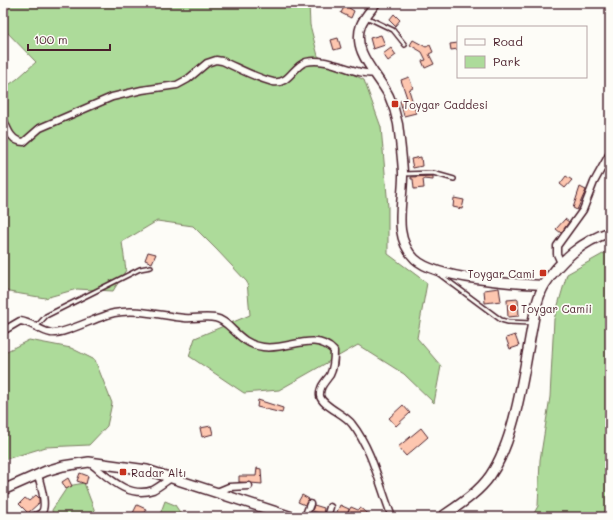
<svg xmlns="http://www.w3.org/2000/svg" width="613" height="520" font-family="Mali,sans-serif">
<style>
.green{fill:#addb9a;stroke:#7c7d62}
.building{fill:#fdc6af;stroke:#4a1f2b}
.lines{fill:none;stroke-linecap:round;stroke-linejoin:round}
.lane-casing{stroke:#4a1f2b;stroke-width:6}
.street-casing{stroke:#4a1f2b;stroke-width:9}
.secondary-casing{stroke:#4a1f2b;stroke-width:11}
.primary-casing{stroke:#4a1f2b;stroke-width:12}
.lane{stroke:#fdfcf7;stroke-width:3}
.street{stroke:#fdfcf7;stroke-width:6}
.secondary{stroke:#fdfcf7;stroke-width:8}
.primary{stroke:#fdfcf7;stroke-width:9}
.poi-dot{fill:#c8321e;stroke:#fdfcf7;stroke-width:1.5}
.labels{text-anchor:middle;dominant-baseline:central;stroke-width:3.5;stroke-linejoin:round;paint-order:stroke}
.poi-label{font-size:11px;fill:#4a1f2b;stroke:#fdfcf7;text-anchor:start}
</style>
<rect width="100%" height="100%" fill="#fdfcf7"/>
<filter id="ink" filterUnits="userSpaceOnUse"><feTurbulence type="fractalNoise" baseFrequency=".025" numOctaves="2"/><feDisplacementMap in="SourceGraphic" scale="8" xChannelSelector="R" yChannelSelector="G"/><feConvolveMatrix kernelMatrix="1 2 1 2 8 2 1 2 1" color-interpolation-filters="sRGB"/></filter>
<g filter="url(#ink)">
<path class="green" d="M3 3H309L310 25 318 56 364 80 381 127 388 207V254L427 283 417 338 441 366 434 403 404 374 358 345 279 390 244 393 189 356 195 338 250 315 247 282 217 250 193 226 157 221 122 242 126 270 113 291 77 289 45 298 9 292 3 288V89L17 79 36 62 3 28Z
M610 250V517H532L538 506 540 460 550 397 554 319 567 274Z
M29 340 71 348 95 360 112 403 107 426 89 445 46 447 3 460V353Z
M84 483 97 517H53L52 510 68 486Z
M165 501 175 505 183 517H159Z"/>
<path class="building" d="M346 3H351L349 8 354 11 351 18 341 13Z
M394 14 400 20 395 26 389 20Z
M381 35 385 45 373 49 370 38Z
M338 38 341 48 334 50 331 40Z
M413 40 426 47 430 45 433 52 429 54 434 64 425 68 422 61 426 60 422 52 410 45Z
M458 43V49L451 50 450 44Z
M391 48 396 55 388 61 383 54Z
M409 77 413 88 409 90 416 113 404 116 400 101 407 98 401 80Z
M421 157 422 166 413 168 411 159Z
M433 176V180L423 179 424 188 414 189 413 179H411V177Z
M566 176 572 180 565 188 560 184Z
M580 187 586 190 577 210 573 208Z
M454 198 464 200 462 209 453 207Z
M565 219 569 222 561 233 556 229Z
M148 252 156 254 152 263 145 260Z
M499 288 501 301 485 303 484 290Z
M518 299 519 316 508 317 507 300Z
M515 335 519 346 510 349 506 338Z
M258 400 283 408 282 413 257 407Z
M403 405 410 413 396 426 389 418Z
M211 426 213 434 202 437 200 428Z
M421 428 428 437 406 456 398 447Z
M257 468 261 469 262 484 239 482V476H256Z
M80 473 88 476 86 484 77 481Z
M68 478 72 486 66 489 62 482Z
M36 495 39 498V503L28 513 19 504 25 498 29 501Z
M302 495 309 499 305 505 298 502Z
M137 505 146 509 142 517 132 515Z
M314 505 324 508 323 514 312 511Z
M340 505 349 509 347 517 336 514Z
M351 507 358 510 360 508 373 517H357L348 512Z"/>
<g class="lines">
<g class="lane-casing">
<path id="lane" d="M366 17 393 30 405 45
M403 174 433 173 454 179
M439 274 501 320 508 322 531 323
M36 327 46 316 140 269 151 267"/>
</g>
<g class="street-casing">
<path id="street" d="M3 118C7 128 11 142 24 142L40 128 112 97 142 90 177 85 188 79 207 63 216 60 222 61C238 68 256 78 273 82 289 85 293 66 306 62 329 56 358 77 374 73
M561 263 557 254V246L583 210 594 182 610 153
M3 331 20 321C31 322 40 331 51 333 63 335 99 316 114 313 137 308 162 316 184 318 194 319 205 316 215 318 230 320 238 344 263 347 288 351 314 330 334 351 334 359 334 367 330 375 325 382 319 387 320 396 322 406 345 414 352 424 372 449 380 487 392 517
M90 463C108 477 128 499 153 490 159 487 165 482 171 478
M217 492 229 487 249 486
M33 517C35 516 39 515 41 513 48 507 40 483 38 475
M305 517 310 504
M327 517 330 507"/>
</g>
<g class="secondary-casing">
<path id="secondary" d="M376 3C371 10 364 17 361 25 351 52 378 74 389 96 393 105 396 114 398 124 400 140 402 156 403 172 404 201 391 236 415 259 436 279 515 284 544 285"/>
</g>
<g class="primary-casing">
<path id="primary" d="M3 490 46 471 63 466 89 462 147 470 292 517
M442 517C459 505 478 493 490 476 515 440 523 376 531 333 534 318 536 298 545 284 560 260 583 241 610 232"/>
</g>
<use href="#lane" class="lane"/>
<use href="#street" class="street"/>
<use href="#secondary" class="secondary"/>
<use href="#primary" class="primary"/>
</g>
</g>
<g class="poi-dot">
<rect x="391" y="100" width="8" height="8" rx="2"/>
<rect x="539" y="269" width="8" height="8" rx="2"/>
<circle cx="513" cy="308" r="4"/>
<rect x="119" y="468" width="8" height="8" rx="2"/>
</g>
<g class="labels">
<g class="poi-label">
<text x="403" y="104">Toygar Caddesi</text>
<text x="535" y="273" text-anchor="end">Toygar Cami</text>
<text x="521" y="308">Toygar Camii</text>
<text x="131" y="472">Radar Altı</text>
</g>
</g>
<rect width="613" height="520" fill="none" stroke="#fdfcf7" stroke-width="16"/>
<rect x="8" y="8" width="597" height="504" fill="none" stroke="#4a1f2b" stroke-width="1.5" filter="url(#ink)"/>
<rect x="457" y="26" width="130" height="52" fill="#fdfcf7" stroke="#b5a4a5"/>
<rect x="465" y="39" width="20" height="6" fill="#fdfcf7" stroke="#b5a4a5"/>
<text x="493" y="46" font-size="12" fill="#4a1f2b">Road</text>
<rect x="465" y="56" width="20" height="12" fill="#addb9a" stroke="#b5a4a5"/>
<text x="493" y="66" font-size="12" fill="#4a1f2b">Park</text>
<path d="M28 44v6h82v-6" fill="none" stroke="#4a1f2b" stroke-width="2"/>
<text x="34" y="44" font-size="12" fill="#4a1f2b" stroke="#fdfcf7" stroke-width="3" paint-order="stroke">100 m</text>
</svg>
